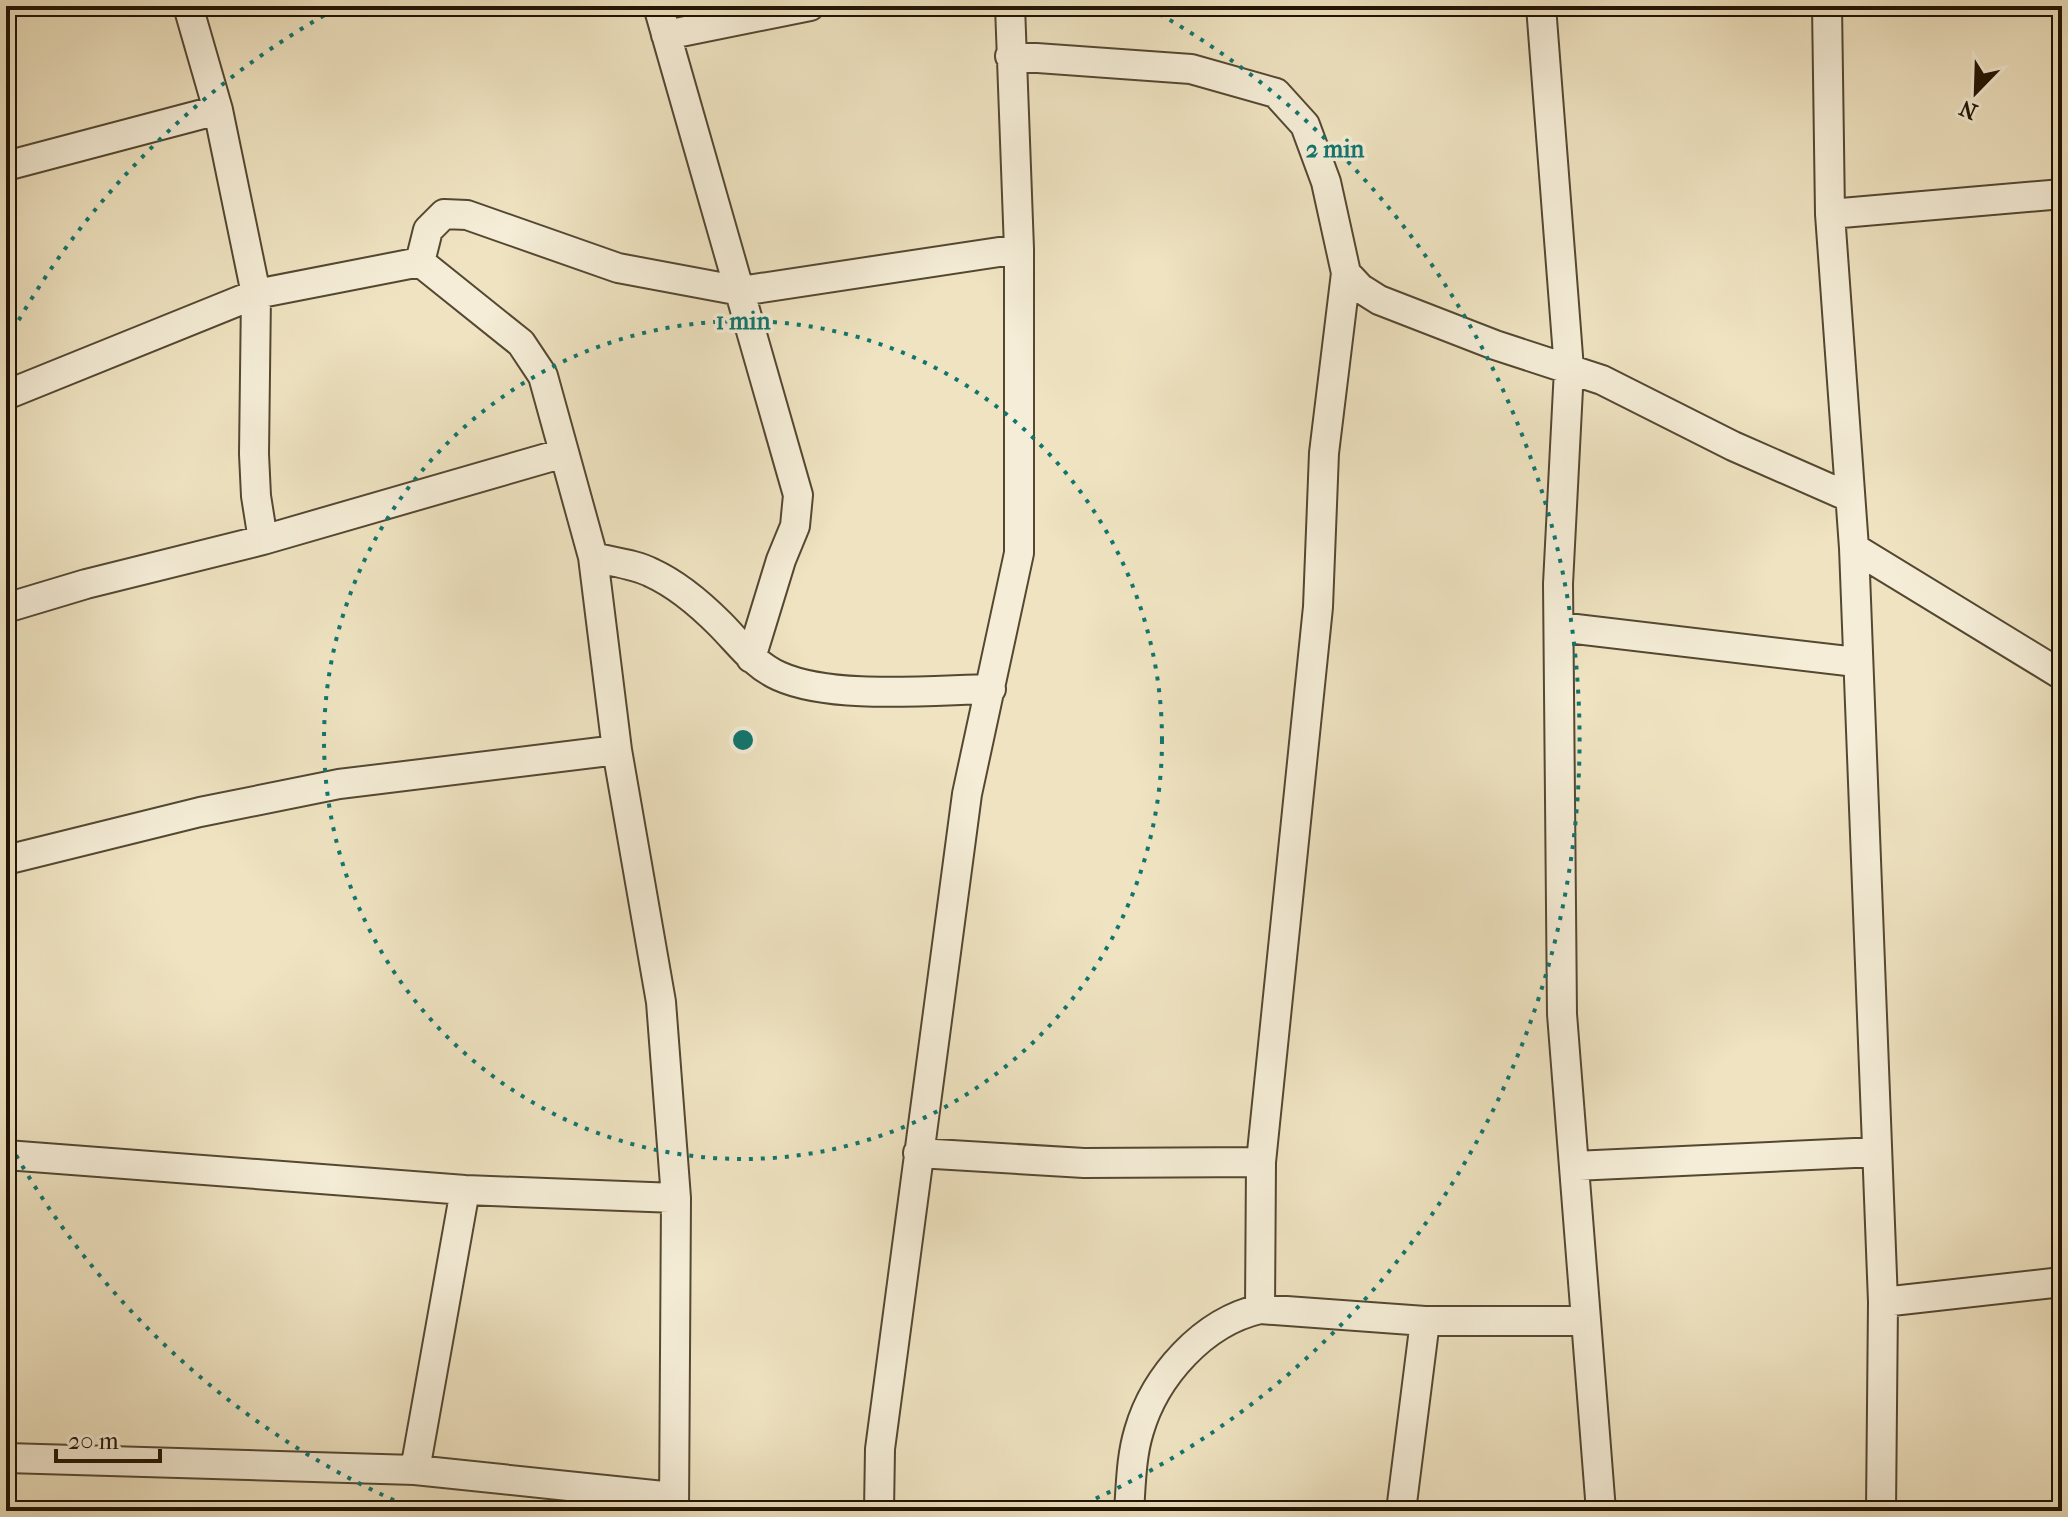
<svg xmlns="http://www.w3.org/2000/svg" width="2068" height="1517" font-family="'IM FELL French Canon',serif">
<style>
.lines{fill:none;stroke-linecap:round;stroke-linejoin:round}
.street-casing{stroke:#544832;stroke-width:32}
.street{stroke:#f5edd7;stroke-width:28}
.ring{fill:none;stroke:#0f766e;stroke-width:4;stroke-dasharray:4 8}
.centre{fill:#0f766e;stroke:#f5edd7;stroke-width:4}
.ring-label{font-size:24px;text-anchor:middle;font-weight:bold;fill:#0f766e;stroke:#f5edd7;stroke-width:7;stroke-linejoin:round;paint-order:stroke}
</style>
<rect width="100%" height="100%" fill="#efe3c1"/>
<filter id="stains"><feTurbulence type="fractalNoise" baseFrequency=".0025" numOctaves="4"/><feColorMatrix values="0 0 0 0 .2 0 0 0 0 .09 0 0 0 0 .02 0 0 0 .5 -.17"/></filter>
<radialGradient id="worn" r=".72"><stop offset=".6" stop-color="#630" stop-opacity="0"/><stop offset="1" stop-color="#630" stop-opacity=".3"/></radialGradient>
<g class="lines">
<g class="street-casing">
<path id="street" d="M188 6 218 110 256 294 254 454 256 496 263 540
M658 6 798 495 795 526 781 560 751 658
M1541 6 1569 369 1558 584 1562 1014 1601 1511
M1827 6 1830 214 1854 548 1883 1302 1881 1511
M666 35 810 6
M1010 56 1191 69 1276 93 1305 125 1326 182 1346 273 1324 453 1318 607 1261 1162 1260 1309
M6 166 218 110
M1830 214 2062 194
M420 262 428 230 444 214 467 215 618 268 741 291 1019 249
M1346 273 1360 288 1379 300 1495 345 1602 380 1733 446 1849 497
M6 395 256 294 420 262 521 343 543 376 593 557 617 750 661 1002 676 1198 674 1511
M1854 548 2062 675
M593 557C612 562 635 564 652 573 676 584 701 605 720 624 739 643 754 665 779 676 832 700 932 690 991 689
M6 608 86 584 263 540 564 453
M1559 627 1856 662
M6 860 200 812 339 784 617 750
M918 1153 1084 1163 1261 1162
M6 1155 465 1190 676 1198
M1574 1166 1876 1152
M1883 1302 2062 1282
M6 1458 415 1470 673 1497
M415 1470 465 1190
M879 1511 880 1449 967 794 1019 553V249L1010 6
M1129 1511C1131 1485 1131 1457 1139 1431 1155 1376 1203 1322 1260 1309L1425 1321
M1401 1511 1425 1321H1584"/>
</g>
<use href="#street" class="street"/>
</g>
<g class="ring">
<circle cx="743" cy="740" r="419"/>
<path d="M416 1510A837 837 0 0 1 7 1139M7 341A837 837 0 0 1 337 8M1149 8A837 837 0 0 1 1070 1510"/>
</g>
<circle cx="743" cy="740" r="12" class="centre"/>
<g class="ring-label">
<text x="1335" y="157">2 min</text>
<text x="743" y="329">1 min</text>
</g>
<rect width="2068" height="1517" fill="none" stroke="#efe3c1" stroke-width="32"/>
<rect x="8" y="8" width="2052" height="1501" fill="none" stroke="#201403" stroke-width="4"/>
<rect x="16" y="16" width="2036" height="1485" fill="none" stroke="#201403" stroke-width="2"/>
<g transform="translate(1976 92) rotate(203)" stroke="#f5edd7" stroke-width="6" paint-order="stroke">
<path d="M0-6L14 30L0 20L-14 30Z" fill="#201403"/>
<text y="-12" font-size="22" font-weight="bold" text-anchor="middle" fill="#201403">N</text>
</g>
<path d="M56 1449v12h104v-12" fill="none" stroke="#201403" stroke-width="4"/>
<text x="68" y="1449" font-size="24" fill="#201403" stroke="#f5edd7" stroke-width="6" paint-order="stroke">20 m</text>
<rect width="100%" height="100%" filter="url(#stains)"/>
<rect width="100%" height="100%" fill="url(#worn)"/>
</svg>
